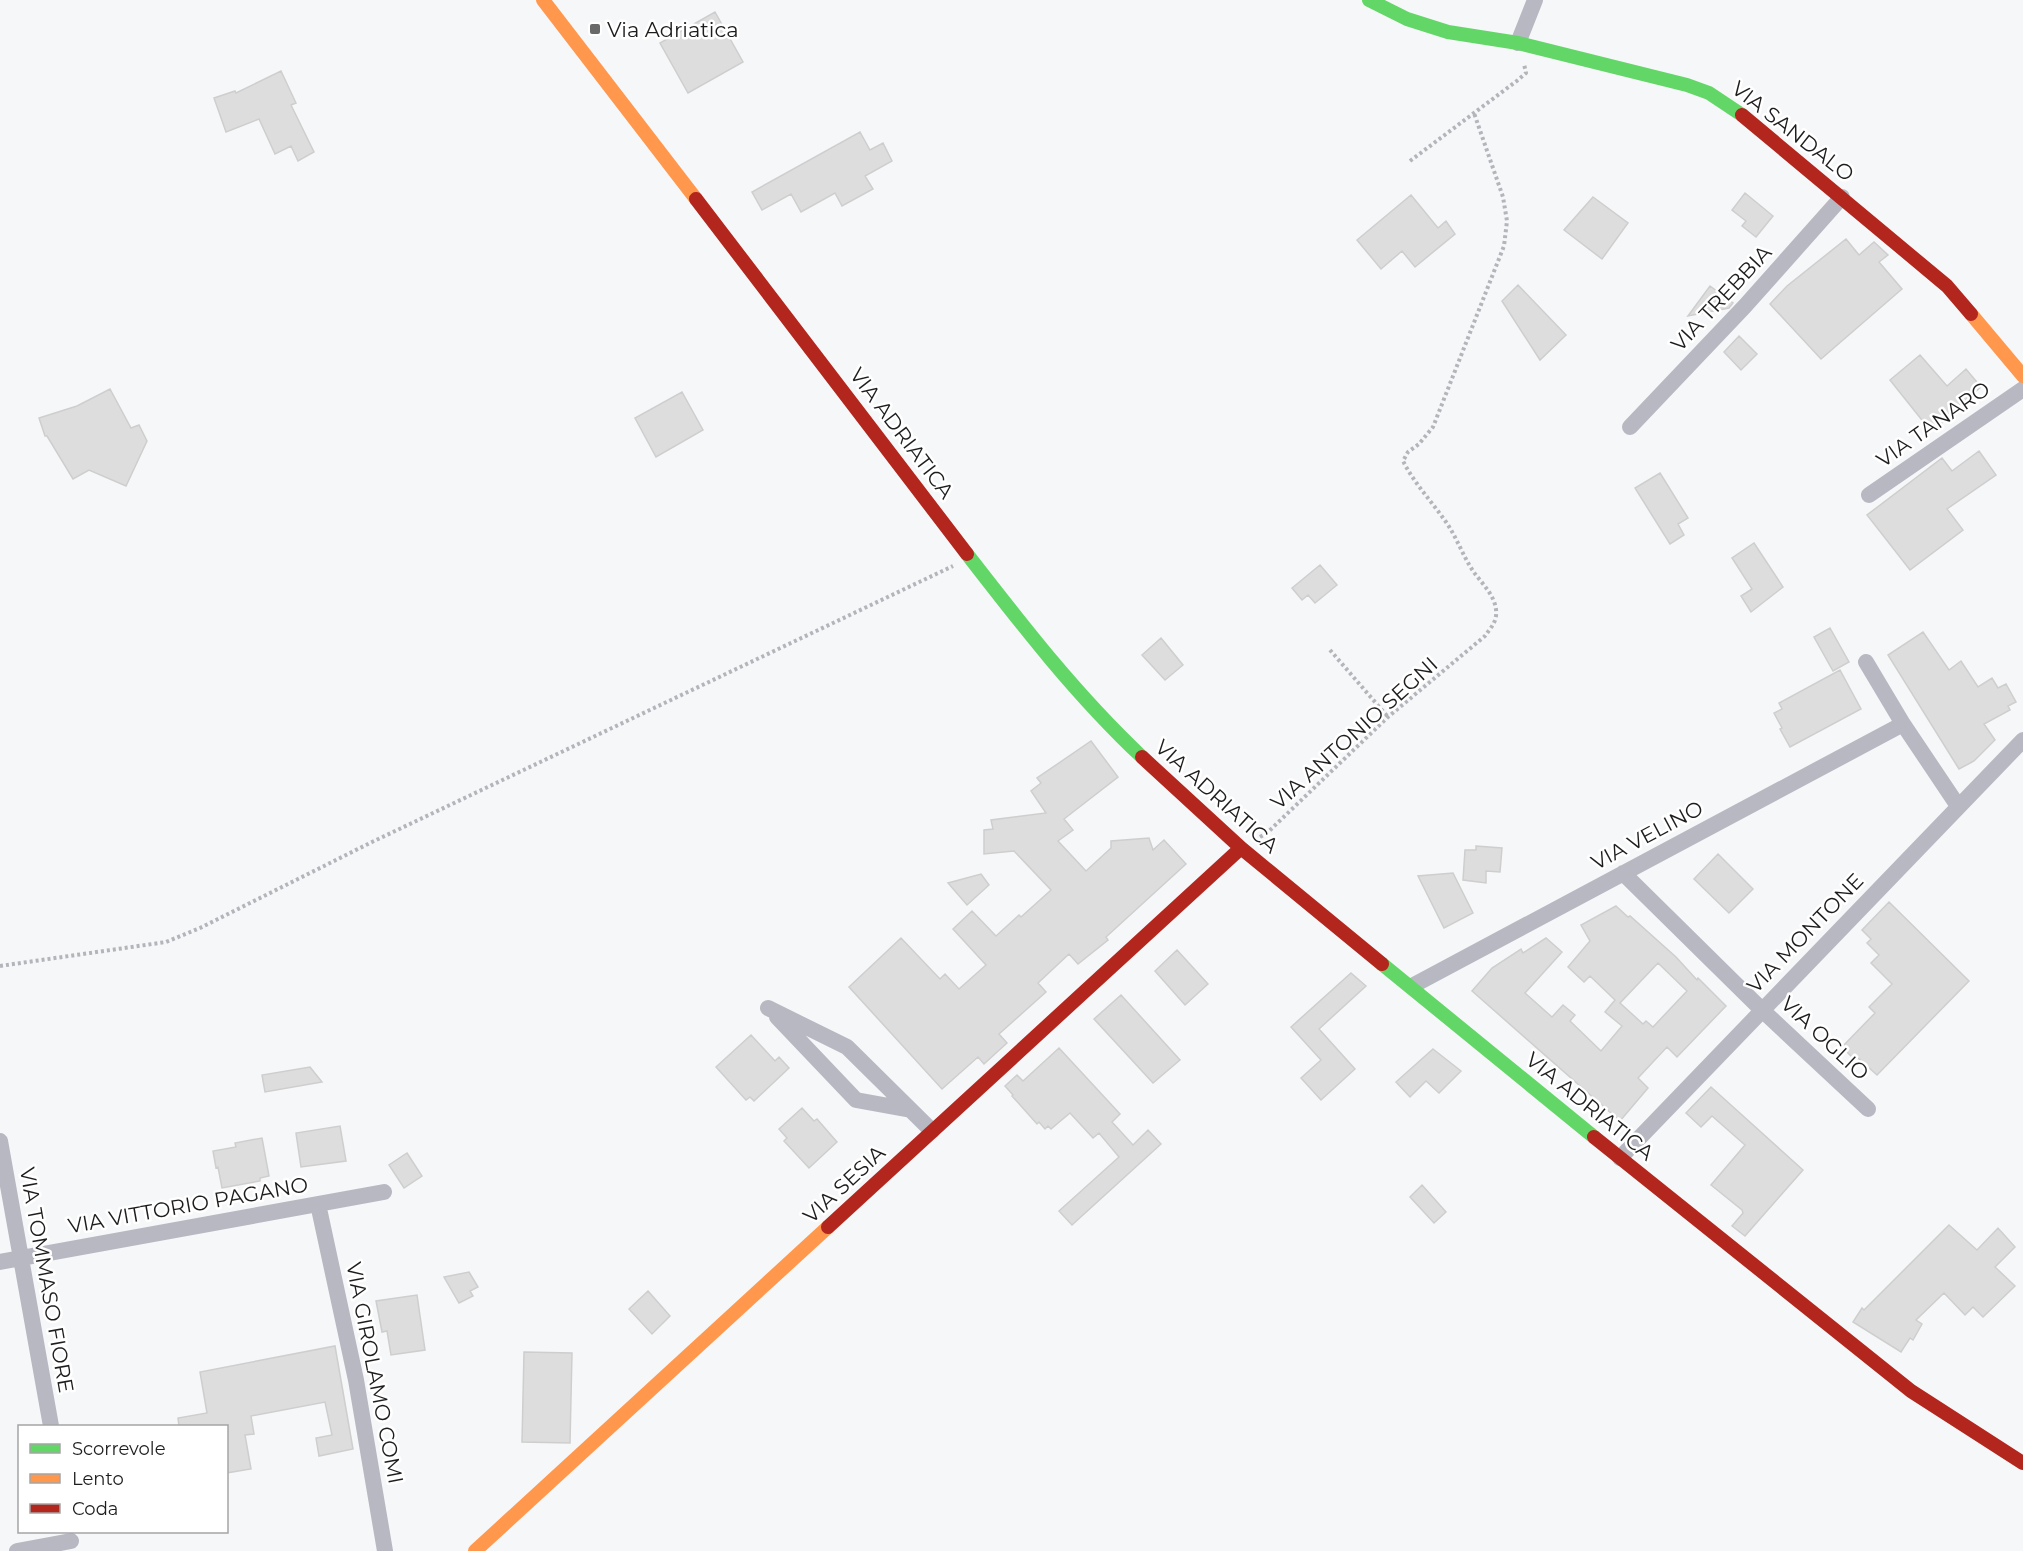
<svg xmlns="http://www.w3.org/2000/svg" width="2023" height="1551" font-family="Montserrat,sans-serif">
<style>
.building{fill:#deddde;stroke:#cecece;stroke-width:1.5;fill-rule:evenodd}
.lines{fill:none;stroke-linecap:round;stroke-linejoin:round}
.path{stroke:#b4b4bb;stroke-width:4;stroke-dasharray:3 3;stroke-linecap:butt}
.street{stroke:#b7b8c2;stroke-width:16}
.fast{stroke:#63d668;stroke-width:14}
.slow{stroke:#ff974d;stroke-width:14}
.jam{stroke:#b3261e;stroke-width:14}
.poi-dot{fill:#69696a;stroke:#fff;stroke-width:2}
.labels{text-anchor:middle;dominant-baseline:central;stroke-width:5;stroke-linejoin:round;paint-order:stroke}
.poi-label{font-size:21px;fill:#1d1d1e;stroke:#fff;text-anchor:start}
.street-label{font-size:21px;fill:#1d1d1e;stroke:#fff}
</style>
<rect width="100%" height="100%" fill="#f6f7f8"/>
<path class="building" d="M715 12 743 62 688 93 660 43Z
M281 71 296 103 291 105 314 152 298 161 291 146 275 154 259 119 226 132 214 98 235 91 236 93Z
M860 132 870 150 883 143 892 161 865 176 873 189 842 206 835 193 801 212 791 194 762 210 752 192Z
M1745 193 1773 216 1756 237 1742 226 1746 221 1732 210Z
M1411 195 1438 228 1446 221 1455 234 1415 267 1402 251 1381 269 1357 240Z
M1593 197 1628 223 1602 259 1564 230Z
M1846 239 1859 255 1874 242 1888 255 1879 262 1902 289 1821 359 1770 304 1787 286Z
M1518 285 1566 335 1540 360 1502 301Z
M1710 286 1733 303 1729 308 1688 316Z
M1739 336 1757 354 1741 370 1724 352Z
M1920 355 1947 386 1966 369 1981 387 1948 415 1949 417 1937 427 1935 424 1929 429 1890 380Z
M110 389 131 428 139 425 147 441 126 486 89 470 73 479 47 436H45L39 418 77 406Z
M682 392 703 430 656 457 635 418Z
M1979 451 1996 475 1947 509 1963 530 1910 570 1867 515 1942 458 1952 471Z
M1660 473 1688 518 1678 524 1684 535 1670 544 1635 488Z
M1754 543 1783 587 1751 612 1741 596 1752 589 1732 558Z
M1320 565 1337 585 1315 603 1308 595 1302 600 1292 588Z
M1830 628 1849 662 1833 671 1814 637Z
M1923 632 1949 670 1961 661 1978 687 1992 678 1998 688 2006 684 2016 702 2008 706 2010 710 1984 724 1995 740 1974 761 1959 769 1888 655Z
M1161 638 1183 665 1165 680 1142 655Z
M1840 670 1861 709 1790 747 1780 729 1782 728 1774 713 1782 709 1779 703Z
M1091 741 1118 777 1064 819 1073 830 1058 841 1086 871 1111 848V841L1149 838 1153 850 1164 840 1186 864 1106 937 1108 940 1078 964 1069 954 1038 983 1046 992 999 1034 1007 1043 984 1064 978 1057 942 1089 849 987 901 938 940 979 945 974 959 989 986 965 953 929 972 911 996 936 1019 915 1021 917 1051 890 1014 851 984 854V830L993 829 991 820 1046 813 1031 791 1041 783 1037 778Z
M1476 846 1502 848 1500 872 1486 871V883L1463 880 1465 850H1476Z
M1718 854 1753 889 1729 913 1694 879Z
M1453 873 1473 913 1444 928 1418 876Z
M981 874 989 885 967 905 948 883Z
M1889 902 1969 981 1877 1075 1858 1058 1855 1060 1842 1047 1875 1013 1869 1007 1892 984 1871 963 1879 955 1867 943 1871 939 1862 930Z
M1616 906 1628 917 1630 916 1676 957 1697 980 1698 978 1726 1006 1677 1057 1667 1047 1638 1078 1648 1088 1620 1121 1472 991 1492 968 1521 949 1523 953 1546 938 1562 952 1525 993 1552 1017 1563 1005 1575 1015 1570 1021 1601 1051 1622 1026 1605 1012 1615 1000 1590 976 1584 982 1568 967 1590 941 1581 925ZM1658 963 1687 991 1653 1027 1646 1021 1643 1024 1620 1003Z
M1177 950 1208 984 1185 1005 1155 971Z
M1351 973 1366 986 1319 1029 1355 1069 1321 1100 1301 1078 1321 1060 1291 1027Z
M1121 995 1180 1060 1153 1083 1094 1019Z
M751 1035 775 1061 779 1057 789 1068 754 1101 750 1097 746 1100 716 1067Z
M1059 1048 1120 1114 1112 1122 1133 1145 1148 1130 1161 1144 1072 1225 1059 1211 1119 1157 1099 1133 1093 1138 1070 1113 1051 1129 1048 1126 1045 1129 1039 1122 1037 1124 1012 1096 1013 1095 1005 1086 1017 1075 1023 1081Z
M1433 1049 1461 1071 1439 1093 1426 1081 1410 1097 1396 1082Z
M310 1067 322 1082 265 1092 262 1075Z
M1711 1087 1803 1170 1745 1236 1732 1226 1743 1213 1742 1210 1711 1185 1745 1145 1712 1116 1701 1127 1686 1113Z
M802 1108 814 1121 817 1119 837 1142 809 1168 784 1141 787 1138 779 1129Z
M340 1126 346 1161 301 1167 296 1133Z
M262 1138 269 1176 260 1178V1181L222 1188 218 1167 216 1168 213 1151 236 1147 235 1143Z
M407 1153 422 1176 404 1188 389 1165Z
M1422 1185 1446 1212 1434 1223 1410 1197Z
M1949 1225 1977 1250 1998 1228 2015 1247 1995 1267 2015 1286 1983 1317 1973 1307 1965 1315 1944 1293 1916 1320 1922 1324 1913 1340 1910 1338 1901 1352 1853 1322 1862 1308 1864 1310Z
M469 1272 478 1287 470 1291 473 1296 459 1303 444 1277Z
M648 1291 670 1316 652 1334 629 1309Z
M417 1295 425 1350 391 1355 387 1331 382 1332 376 1301Z
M335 1346 353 1449 319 1456 316 1438 332 1435 325 1402 251 1416 254 1434 245 1435 251 1469 226 1473V1426H179L178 1418 207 1413 200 1372Z
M524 1352 572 1353 570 1443 522 1442Z"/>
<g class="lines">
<path class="path" d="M1410 161 1518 80 1526 73 1524 64
M1330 650 1388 717
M1260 837 1267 833 1388 717 1485 636C1489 630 1495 624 1496 616 1498 598 1483 585 1473 571 1463 556 1457 538 1446 522 1432 502 1414 483 1403 461L1408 452 1419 444 1433 427 1504 246 1507 221 1503 197 1474 113
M0 966 166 942 200 928 372 842 953 566"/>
<path class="street" d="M1518 43 1535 0
M1630 427 1745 306 1842 197
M1869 495 2023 389
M1866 662 1903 724 1958 806
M1623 873 1762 1010 1868 1109
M1412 986 1903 724
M768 1008 847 1047 932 1131
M777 1017 856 1100 911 1110
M0 1141 51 1426
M1620 1158 2023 740
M318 1204 356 1380 385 1551
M0 1262 384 1192
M17 1551 71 1541"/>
<path class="fast" d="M1369 0 1407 19 1448 32 1518 43 1687 85 1709 93 1742 115
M967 554C1022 625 1076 695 1142 757
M1382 964 1594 1137"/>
<path class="slow" d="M543 0 696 199
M1971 314 2023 376
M475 1551 828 1227"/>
<path class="jam" d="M1742 115 1947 286 1971 314
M696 199 967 554
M1142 757 1241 848 1382 964
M1594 1137 1911 1391 2023 1463
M828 1227 1241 848"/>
</g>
<rect class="poi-dot" x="589" y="23" width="12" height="12" rx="3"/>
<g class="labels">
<g class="poi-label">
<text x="607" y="29">Via Adriatica</text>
</g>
<g class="street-label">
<text transform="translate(1793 131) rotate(38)">VIA SANDALO</text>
<text transform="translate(1721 298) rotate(-47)">VIA TREBBIA</text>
<text transform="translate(1933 424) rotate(-35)">VIA TANARO</text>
<text transform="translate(902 433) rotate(53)">VIA ADRIATICA</text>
<text transform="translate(1354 733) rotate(-42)">VIA ANTONIO SEGNI</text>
<text transform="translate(1217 796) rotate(42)">VIA ADRIATICA</text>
<text transform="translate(1647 835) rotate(-28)">VIA VELINO</text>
<text transform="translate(1805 933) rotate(-46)">VIA MONTONE</text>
<text transform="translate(1825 1038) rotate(43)">VIA OGLIO</text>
<text transform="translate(1590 1106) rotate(39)">VIA ADRIATICA</text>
<text transform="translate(844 1184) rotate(-43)">VIA SESIA</text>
<text transform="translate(188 1205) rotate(-10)">VIA VITTORIO PAGANO</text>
<text transform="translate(47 1280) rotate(80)">VIA TOMMASO FIORE</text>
<text transform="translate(375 1373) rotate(79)">VIA GIROLAMO COMI</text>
</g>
</g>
<rect x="18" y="1425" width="210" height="108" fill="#ffffff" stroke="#a5a5a5" stroke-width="1.5"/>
<rect x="30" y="1444" width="30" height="9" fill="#63d668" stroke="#a5a5a5" stroke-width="1.5"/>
<text x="72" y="1455" font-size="18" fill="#1d1d1e">Scorrevole</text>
<rect x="30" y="1474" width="30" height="9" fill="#ff974d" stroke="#a5a5a5" stroke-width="1.5"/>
<text x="72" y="1485" font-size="18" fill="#1d1d1e">Lento</text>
<rect x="30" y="1504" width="30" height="9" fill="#b3261e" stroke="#a5a5a5" stroke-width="1.5"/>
<text x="72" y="1515" font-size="18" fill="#1d1d1e">Coda</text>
</svg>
